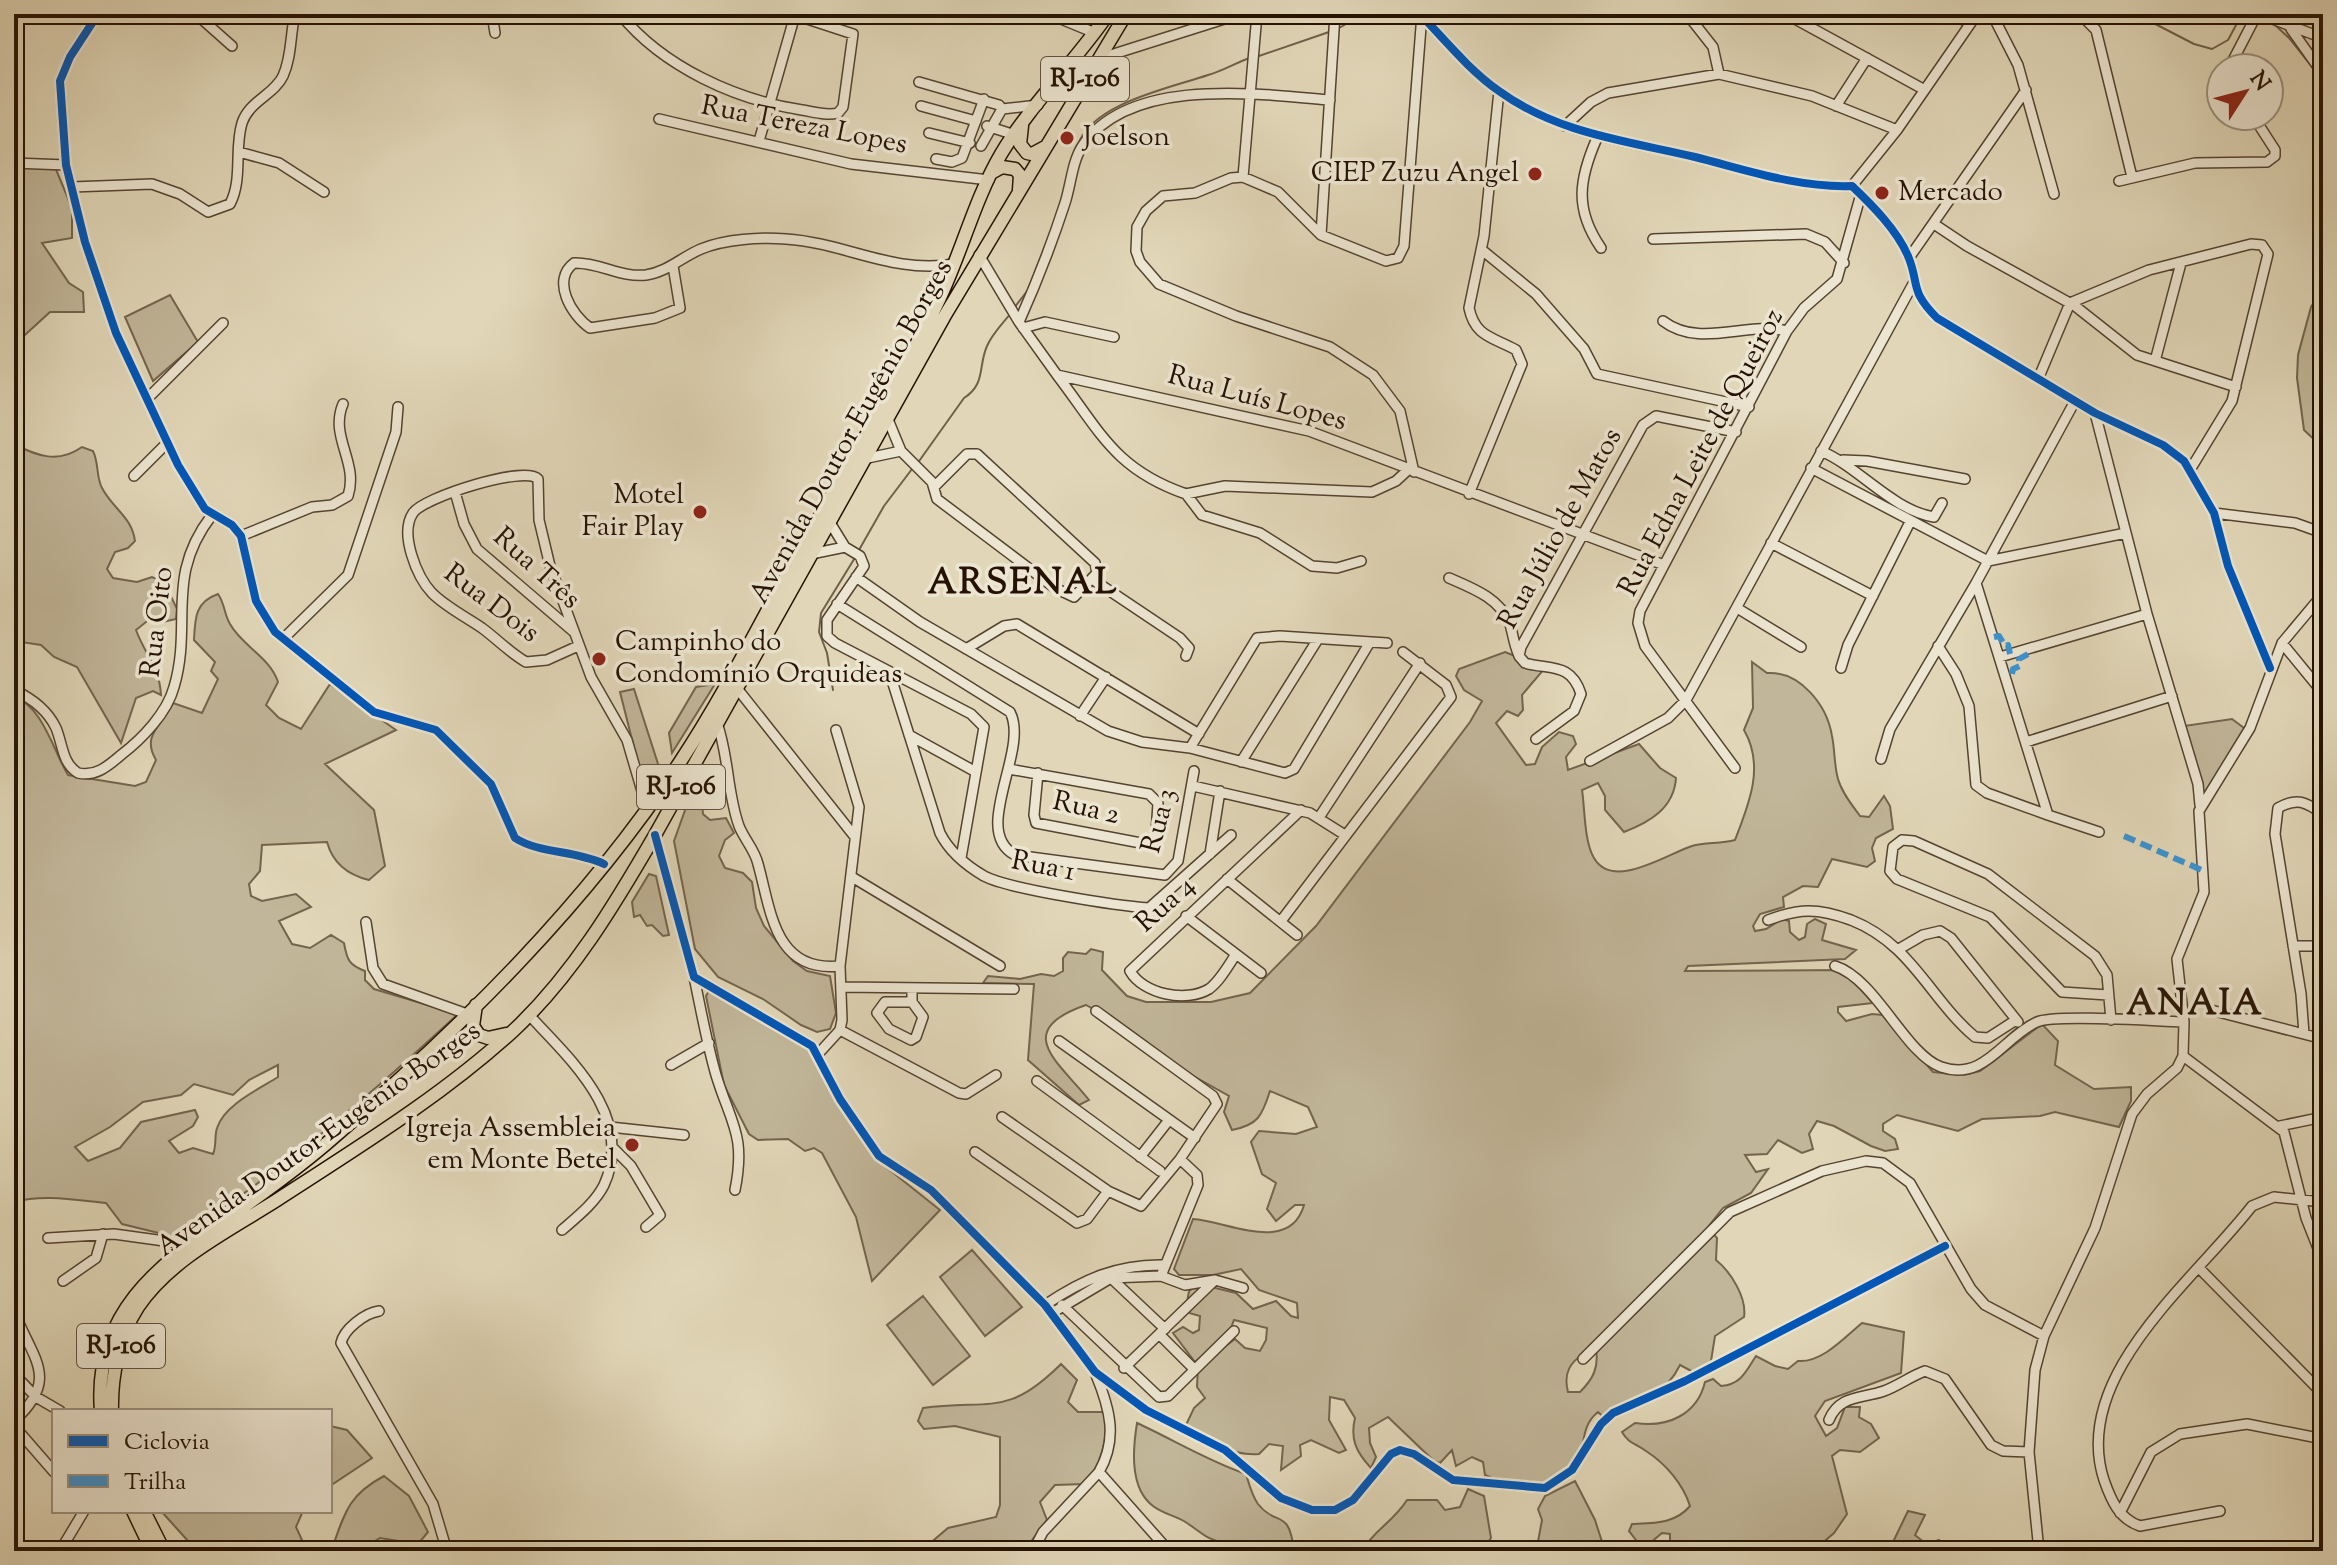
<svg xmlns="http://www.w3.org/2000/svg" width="2337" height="1565" font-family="'Sorts Mill Goudy',serif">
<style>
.green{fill:#c1b699;stroke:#73644e;stroke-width:2;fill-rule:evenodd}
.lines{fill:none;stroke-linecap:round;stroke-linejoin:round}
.stream{stroke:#6f604a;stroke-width:2}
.minor-casing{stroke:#544330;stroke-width:12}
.highway-casing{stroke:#251203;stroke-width:15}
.minor{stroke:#ece5d1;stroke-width:9}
.highway{stroke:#e1d7b8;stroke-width:12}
.quiet{stroke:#3b92d1;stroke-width:6;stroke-dasharray:12 6;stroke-linecap:butt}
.cycleway-casing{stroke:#ece5d1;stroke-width:13}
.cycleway{stroke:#0057b8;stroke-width:8}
.poi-dot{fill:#8f2418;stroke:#ece5d1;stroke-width:3}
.labels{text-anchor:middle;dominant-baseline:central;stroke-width:7;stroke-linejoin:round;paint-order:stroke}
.shield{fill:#ece5d1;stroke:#615141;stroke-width:2}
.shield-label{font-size:26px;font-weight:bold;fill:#251203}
.street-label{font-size:28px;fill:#251203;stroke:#ece5d1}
.poi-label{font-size:28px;fill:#251203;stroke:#ece5d1;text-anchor:start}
.district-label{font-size:36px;font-weight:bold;letter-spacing:2px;fill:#251203;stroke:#ece5d1}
</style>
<rect width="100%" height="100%" fill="#e1d7b8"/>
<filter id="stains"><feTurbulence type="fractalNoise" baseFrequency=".0025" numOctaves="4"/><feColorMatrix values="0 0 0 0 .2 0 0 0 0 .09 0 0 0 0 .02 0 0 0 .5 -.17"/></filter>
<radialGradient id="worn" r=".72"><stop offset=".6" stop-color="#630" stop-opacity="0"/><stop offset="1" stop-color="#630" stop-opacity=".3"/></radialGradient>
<path class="green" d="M14 166 55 167 72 208V238L42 243 69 283 83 292 84 312H50L14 345Z
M2323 288V444H2319L2304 430 2297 378 2298 355 2311 307Z
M170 295 198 342 153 381 125 317Z
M14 444C37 456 58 464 82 447L93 451C99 463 96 477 102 488 113 509 132 517 135 541L128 548 115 552 107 569 113 578 137 582 152 577 164 582 177 609 176 619 163 622 151 618 136 630C146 657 159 665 161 695L153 691 136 698 121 743 77 667 54 657 41 645 14 641Z
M218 594C225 604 224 614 230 624 242 646 270 657 278 682L266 705 279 718 301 729 330 684 396 730 325 764 374 810 385 866 369 880C348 875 333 864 327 842L262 845 260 871 249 884 251 896 262 901 296 894 311 907 279 921 292 944 310 948 331 935 344 943C347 960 349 965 365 971V980L374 989 458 1014C368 1097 282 1171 179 1238L122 1224 106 1203C75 1200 43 1194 14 1202V697C42 705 54 752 68 775L135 786 146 782 156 760C141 735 162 726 173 703L202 713 218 679 211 671 215 662 194 640C195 618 195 602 218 594ZM278 1065V1077C259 1089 224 1105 217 1128 214 1137 217 1145 213 1154L193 1148 179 1153 169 1141 193 1126 198 1117 195 1110 141 1122 120 1148 88 1161 75 1147 110 1127 143 1102 181 1095 194 1084 233 1095 249 1080Z
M1505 652 1545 668 1522 695 1523 710 1518 716 1507 711 1496 723 1526 765 1535 764 1542 747 1559 732 1573 736 1576 744 1566 757 1568 770 1639 744 1660 768 1676 778C1674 808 1650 822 1624 832L1605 810V796L1598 783 1582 790C1585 809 1584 841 1594 858 1613 891 1667 854 1692 846 1705 842 1720 844 1735 840 1749 804 1765 766 1744 730L1753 708 1752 662 1767 673C1800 671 1827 705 1832 736 1835 750 1834 765 1838 779 1842 793 1852 805 1860 816L1869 817 1884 796 1890 806 1893 829 1876 838 1872 848 1875 861 1867 867 1832 859 1818 887 1803 886 1783 897 1784 907 1760 914 1753 926 1755 931 1766 929 1782 919 1789 921 1790 932 1799 940 1805 937 1807 924 1815 919 1826 924 1822 940 1856 950 1845 959 1688 966 1685 971 1843 970 1873 1003 1838 1007V1012L1846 1021 1872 1014 1883 1015 1933 1072 1964 1075 1980 1071 2042 1024 2058 1041 2055 1065 2094 1089 2131 1087V1101L2119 1127 2055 1112 2040 1116 1982 1119 1958 1131 1897 1115 1883 1124V1131L1895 1139 1898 1149 1885 1151 1871 1146 1834 1126 1817 1121 1809 1134 1813 1149 1802 1153 1778 1140 1767 1154 1745 1155 1756 1172 1768 1169 1751 1193 1723 1208 1700 1237 1586 1352C1570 1362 1563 1373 1568 1392H1580C1593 1379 1599 1368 1596 1349L1640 1309 1712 1232 1717 1238 1716 1260C1731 1272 1747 1298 1744 1317L1715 1336 1711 1361 1697 1374 1680 1365C1667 1393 1635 1409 1608 1421L1598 1412C1578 1428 1588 1449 1573 1467 1553 1491 1509 1487 1485 1475L1483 1462 1472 1457 1456 1466 1452 1450 1440 1463 1434 1461 1388 1417 1369 1428 1370 1443 1376 1457 1371 1468C1356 1452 1350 1439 1355 1418L1344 1400 1330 1397 1329 1420 1346 1450 1339 1453 1311 1440 1300 1445 1301 1456 1281 1470 1283 1446 1269 1444 1259 1454C1234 1456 1205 1443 1185 1427L1194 1408 1205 1398 1197 1387 1198 1367 1235 1339 1245 1348 1260 1351 1266 1340 1267 1328 1234 1320 1229 1333 1195 1362 1173 1333 1183 1327 1193 1333 1199 1330 1200 1316 1189 1313 1186 1308 1189 1291 1199 1284 1236 1293 1253 1309 1276 1301 1291 1316 1298 1318 1297 1303 1259 1290 1241 1269 1213 1275H1179L1174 1269 1193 1219C1227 1221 1290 1255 1304 1205H1295L1276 1221 1267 1209 1276 1183 1262 1174 1251 1142 1259 1131 1296 1134 1317 1127 1308 1107 1270 1091C1262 1116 1258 1125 1232 1130L1224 1112 1229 1096 1179 1068 1129 1029 1086 1005C1010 1031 1060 1063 1089 1100L1079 1105 1028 1060 1034 984 983 983 988 976 1020 979 1041 974 1054 976 1063 971V958L1068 952 1086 954 1091 949 1103 952 1102 970 1127 996 1146 1002H1211L1250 993 1316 926 1470 722 1482 701 1464 690 1456 676 1459 669Z
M715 684 672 753 669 733 696 687Z
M634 689 659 767 651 780H645L644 787 620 692Z
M2232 719 2248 731 2204 801 2184 726Z
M693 788 701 792 703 814 710 820 726 818 734 833 725 840 719 856 725 868 743 873 752 882 756 908 764 926 793 961 807 971 830 976 836 1013 830 1029 817 1032 801 1025 763 999 718 977 695 949 674 841Z
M649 874 656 876 669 935 663 936 652 925 647 926 640 915 634 917 632 902Z
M709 991 757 1013 794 1037 816 1056 849 1120 876 1159 940 1210 872 1281 856 1217 822 1153 814 1148 805 1151 788 1139 758 1140 749 1134 724 1085 706 996Z
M972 1250 1022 1307 985 1336 940 1277Z
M923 1296 970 1356 933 1385 887 1325Z
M1862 1323 1904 1332 1901 1373 1825 1401 1815 1416 1826 1436 1837 1428 1845 1407H1860L1859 1417 1871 1424 1879 1438 1860 1452 1840 1450 1832 1456 1847 1514 1834 1533 1813 1551H1670V1534L1662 1533 1643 1549 1629 1531 1632 1524C1654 1523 1675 1524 1690 1506 1683 1484 1666 1464 1646 1451 1635 1443 1629 1444 1622 1432L1635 1423C1667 1428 1697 1415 1705 1382L1713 1379 1721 1386C1742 1384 1746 1371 1756 1356L1775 1366 1788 1369 1798 1361C1822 1363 1845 1337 1862 1323Z
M1061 1364 1077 1380 1068 1402 1078 1412H1102L1107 1416C1106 1441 1102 1465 1084 1484L1055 1485 1040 1502 1047 1520 1024 1551H921L948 1528 996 1517 1000 1505V1437L955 1426 924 1429 918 1421 923 1408C990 1399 1007 1418 1061 1364Z
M1137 1423C1174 1440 1208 1461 1246 1474 1249 1484 1252 1496 1258 1504 1277 1528 1289 1507 1294 1551H1228L1225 1543C1207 1540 1202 1533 1187 1523 1177 1516 1163 1514 1153 1506 1129 1488 1133 1448 1137 1423Z
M330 1426 347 1430 372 1458 330 1486Z
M384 1476 409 1496 428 1532 418 1544 380 1538 359 1551H316L333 1546C345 1511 350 1494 384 1476Z
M1575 1481 1595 1520 1605 1551H1528L1537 1547 1542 1520 1538 1509 1545 1496Z
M1468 1489 1484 1496 1491 1538 1482 1551H1362C1372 1532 1394 1521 1407 1500H1437L1445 1510 1460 1507Z
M161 1511H303L296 1527 307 1551H204L188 1541Z
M1908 1511 1925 1515 1915 1535 1926 1544 1939 1540 1946 1551H1895L1892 1544Z"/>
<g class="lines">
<path class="stream" d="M2136 14 2194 44 2212 49 2228 40 2242 14
M2274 24 2289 38 2317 73
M1339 28 1364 14
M1256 57 1329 32
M1078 145C1092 103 1171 88 1208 75 1223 71 1235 63 1250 58
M1014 308 1028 290 1052 228
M917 464 964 398C986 384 978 366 987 346 992 334 1003 323 1011 313
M859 550 884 506 912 469
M833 690 827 653 819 632 821 613 856 556"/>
<g class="minor-casing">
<path id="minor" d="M98 14 70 57 60 81 66 165 85 242 116 333 178 465 205 509 232 525 241 536 256 601 275 632 374 712 436 730 491 784 515 838C540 854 575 850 604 864
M196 14 232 46
M492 14 495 33
M620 14C663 67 736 100 802 110 814 112 827 116 838 113L843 107 853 34 792 14
M1049 14 1095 33
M1420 14C1445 40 1470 71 1499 91 1558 134 1628 141 1695 157 1747 170 1798 188 1852 186 1872 205 1897 230 1908 256 1920 285 1909 290 1937 318L2095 413 2163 445 2184 461 2214 513 2228 566 2270 668
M1550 14 1563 19 1581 14
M1687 14 1713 47 1719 74
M1786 14 1923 89
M1956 14 1969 24
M1992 14 2018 65 2054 194
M2080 14 2096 30 2132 177
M2259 14 2323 38
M2291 29 2323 74
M1098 59 1240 14
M2229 68 2257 14
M919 82 999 105 1002 109 981 146
M921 106 976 121
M1836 106 1867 58
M1002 109 1038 105
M659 119 851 164 989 180
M987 126 1015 135
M1565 126 1591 102 1608 93 1719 74 1812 96 1897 130
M929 133 970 143
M1597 138C1579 179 1574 209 1601 248
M759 141 795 15
M239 152 279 163 324 192
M936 159 952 162 962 158 984 99
M14 163 66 165
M1243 177 1257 14
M2119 181 2195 163 2267 162 2275 156V150L2253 116
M1852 186 1897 130 1977 14
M72 187 152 184 180 194 208 212 230 204C243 179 234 149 242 123 249 101 274 95 283 76 292 56 290 35 295 14
M1934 224 1967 246 2075 306 2137 355 2236 387
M1321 235 1335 14
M1653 239 1806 234 1825 242 1844 263
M1482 250 1536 294 1584 349 1597 374 1749 407
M979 255 1019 322 1057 375 1309 431 1664 565
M1909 258 2026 90
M673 266 680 308 655 318 590 328C571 315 551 280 574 263 599 262 621 278 646 275 667 272 682 257 701 249 725 239 761 237 786 239 846 243 892 274 954 264
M1663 321C1700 349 1746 321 1787 331
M1019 322C1036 284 1052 243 1065 203 1071 185 1072 161 1083 145 1131 76 1259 94 1330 100
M1023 328 1045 322 1114 337
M2155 361 2181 263
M1057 375C1100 431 1114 469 1186 494
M2039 377 2070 303 2149 270 2251 244 2262 245 2268 254 2232 401 2190 470
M147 399 223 323
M2095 413 2147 614 2198 784 2200 805
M887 417 901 451 932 482 937 499 1055 588 1074 597 1097 573 1095 563 977 454H967L935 486
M1821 451C1859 467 1892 510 1934 517L1942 503
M863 459 901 451
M1843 460 1867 461 1965 479
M1811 468 1988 561 2126 533
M1414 472 1400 411 1373 375 1330 347 1236 316 1159 284 1140 262 1136 251 1137 227 1146 211 1163 196 1195 193 1231 178 1243 177 1278 192 1321 235 1386 261 1398 258 1404 246 1422 14
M134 476 167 443
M455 492 464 524 477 549 574 632
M1469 494 1522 364 1516 350C1493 337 1475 337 1469 308L1484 236 1499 91
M2214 513 2295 523 2323 533
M829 521 845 547 860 556 864 566 827 620V636L835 643 971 714 984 727 961 858
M241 536 312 507 332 505 348 496C359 462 329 437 343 404
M1771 543 1873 596
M811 554 845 547
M1361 561 1337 568 1312 566 1260 533 1202 515 1186 494 1225 486 1372 492 1396 481 1409 469
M856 577 920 622 1108 731 1142 742 1190 748 1285 773 1294 769 1370 642
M1449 578C1472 588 1500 598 1510 624 1513 635 1514 645 1519 656
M1092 579 1180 638 1189 648 1186 656
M1976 583 2048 815 2099 832
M837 604 1010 712C1030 750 970 831 1015 855L1165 875 1178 861 1194 771
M1737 608 1801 647
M284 638 348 575 396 432 398 407
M2282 643 2323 693
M578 646 547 660 526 662C510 653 497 639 482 628 466 617 446 607 432 593 417 577 399 534 413 513 424 497 525 465 538 479L539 520 550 566 591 677 627 740 644 798 650 803
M1938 646 1956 674 1969 706 1976 785 1987 793 2048 815
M966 649 1004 626 1017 624 1199 734
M2000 657 2147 614
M1841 668 1848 645 1910 522
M889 671 940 833C949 851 967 866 984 876 1008 889 1119 906 1149 908L1231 835
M736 687 855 837
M14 690C31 698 48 711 56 728 63 745 62 763 78 773 96 777 108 766 121 755 142 739 167 713 174 687 193 623 164 577 212 515
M1080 716 1106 677
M717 723C729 756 727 793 739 826 744 839 755 850 758 864 771 910 774 973 840 966
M909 735 976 772
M1536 739 1574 711 1581 694C1571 662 1549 670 1525 663L1519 656 1521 647 1643 425 1656 416 1736 432
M2026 742 2172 696
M1190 748 1257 638 1280 636 1387 643
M1881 759 1890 729 1976 583 2075 401
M1590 761 1668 718 1686 700 1913 284
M1241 762 1318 639
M1735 768 1645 646 1638 623 1640 611 1787 331 1804 308 1837 279 1861 194
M1009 769 1149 794 1158 803 1156 834 1146 844 1036 823 1034 815 1038 773
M1193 786 1310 813 1345 835
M1320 816 1420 663
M655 835 694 977 812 1046 840 1099 879 1156 931 1190 1045 1305 1095 1372 1146 1410 1225 1450 1281 1498 1312 1510H1335L1353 1500 1391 1454 1400 1450 1414 1454 1453 1480 1545 1488 1572 1470 1601 1424 1613 1413 1685 1381 1945 1246
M1210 854 1220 791
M852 877 1000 966
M1227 879 1297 935
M1186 916 1261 973
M1768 920C1800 908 1818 908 1851 920 1912 944 1929 998 1975 1037L1988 1038 2016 1020
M1281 921 1451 697 1446 685 1403 652
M366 922 373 968 383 984 467 1014
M2293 946H2323
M1899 949 1923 935 1940 931 1951 938 2018 1022
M1236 954C1228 966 1220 981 1209 989 1186 1003 1143 994 1130 971L1301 810
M1835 966C1876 979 1905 1054 1941 1067 1985 1082 2003 1037 2037 1022 2054 1014 2158 1021 2184 1022
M694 977C701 1010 707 1044 716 1075 731 1124 746 1135 735 1190
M841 987 1014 989
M2108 995 2062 992 1990 917 1897 879 1890 871 1893 847 1902 840 1914 841 1988 874 2095 956 2107 975 2111 1020
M912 1002H885L877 1013 889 1029 911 1040 916 1037 923 1017 912 1002V988
M2211 1010 2323 1039
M529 1015C571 1060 635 1117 604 1185 595 1203 577 1217 562 1230
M840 1030 959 1093 966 1094 996 1075
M2304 1034 2301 994 2275 834 2278 808C2297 797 2306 802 2323 814
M1059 1041 1195 1138
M819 1053 840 1030 842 1020 840 966 859 807 836 730
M2183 1056 2284 1132 2306 1218 2323 1261
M671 1065 709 1043
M1037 1081 1160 1171
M1002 1117 1108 1191 1141 1206 1180 1159 1217 1104 1213 1096 1096 1011
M2280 1126 2323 1117
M610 1127 684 1135
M614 1149 631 1166 660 1215 646 1227
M975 1152 1077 1223 1087 1219 1108 1191
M1140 1157 1169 1120
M48 1238 114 1234 186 1244
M2200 1269 2323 1394
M1161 1276 1185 1285 1215 1280 1243 1288
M1111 1278 1165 1329
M63 1281 96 1258 103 1234
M1045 1305C1082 1280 1117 1264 1163 1265
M1062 1305 1159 1397 1168 1396 1234 1331
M14 1311C32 1359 61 1378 14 1421
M379 1311C365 1313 344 1329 341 1343L433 1504 447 1551
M1052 1313 1111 1278 1161 1276 1198 1185 1197 1175 1180 1159
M1159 1334 1194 1369
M1583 1359 1730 1212 1822 1171 1866 1161 1883 1163 1910 1183 1971 1289 1985 1305 2044 1336
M1124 1368 1215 1280
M14 1374 36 1397 60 1411
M1096 1375C1110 1409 1118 1439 1099 1472L1169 1551
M1829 1420C1839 1395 1861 1399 1884 1391 1898 1386 1911 1376 1925 1371L1945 1379 1991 1445 2003 1451 2029 1452
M14 1426 54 1472
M2220 1511 2140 1526C2119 1519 2111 1500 2104 1480 2070 1376 2194 1281 2252 1206L2274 1197 2323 1202
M2120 1513 2151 1452 2180 1434 2247 1424 2323 1439
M14 1545 21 1551
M60 1551 84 1511
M1033 1551 1043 1532 1099 1472
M2039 1551 2029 1452 2035 1370 2044 1336 2095 1228 2132 1114 2147 1094 2177 1068 2183 1056 2184 1022 2177 959 2204 892 2199 811 2250 728 2282 643 2323 594
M2311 1551 2323 1543"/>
</g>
<g class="highway-casing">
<path id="highway" d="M1022 126 1020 144 1027 153 1032 154 1045 147
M993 172 1002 167 1015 169 1020 175 1019 190
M476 1005 473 1026 479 1035 488 1038 506 1034
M101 1411C93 1315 157 1265 229 1217 265 1192 301 1166 334 1137 463 1026 586 904 680 762 725 694 762 619 802 547 847 468 894 390 935 308 960 259 973 202 1001 154 1031 104 1075 62 1108 14
M112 1411C111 1377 119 1336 138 1307 170 1259 230 1230 277 1200 357 1148 442 1096 513 1031 572 976 615 904 655 835L944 317 1126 14
M133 1511 152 1551
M144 1511 164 1551"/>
</g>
<use href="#minor" class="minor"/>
<use href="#highway" class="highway"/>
<path class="quiet" d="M1994 637 1999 636 2005 646 2008 645 2010 654
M2012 674 2013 669 2020 666 2019 659 2028 654 2027 649
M2124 836 2204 871"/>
<g class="cycleway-casing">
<path id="cycleway" d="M98 14 70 57 60 81 66 165 85 242 116 333 178 465 205 509 232 525 241 536 256 601 275 632 374 712 436 730 491 784 515 838C540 854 575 850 604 864
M1420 14C1445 40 1470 71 1499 91 1558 134 1628 141 1695 157 1747 170 1798 188 1852 186 1872 205 1897 230 1908 256 1920 285 1909 290 1937 318L2095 413 2163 445 2184 461 2214 513 2228 566 2270 668
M655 835 694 977 812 1046 840 1099 879 1156 931 1190 1045 1305 1095 1372 1146 1410 1225 1450 1281 1498 1312 1510H1335L1353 1500 1391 1454 1400 1450 1414 1454 1453 1480 1545 1488 1572 1470 1601 1424 1613 1413 1685 1381 1945 1246"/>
</g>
<use href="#cycleway" class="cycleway"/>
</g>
<g class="poi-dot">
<circle cx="1067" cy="138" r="8"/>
<circle cx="1535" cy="174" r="8"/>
<circle cx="1882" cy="193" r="8"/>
<circle cx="700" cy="512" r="8"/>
<circle cx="599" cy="659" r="8"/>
<circle cx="632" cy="1145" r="8"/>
</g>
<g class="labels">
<g class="shield">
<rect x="1041" y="57" width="88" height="44" rx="6"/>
<rect x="637" y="765" width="88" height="44" rx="6"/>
<rect x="77" y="1324" width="88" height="44" rx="6"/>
</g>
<g class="shield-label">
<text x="1085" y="79">RJ-106</text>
<text x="681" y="787">RJ-106</text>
<text x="121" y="1346">RJ-106</text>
</g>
<g class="street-label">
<text transform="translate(804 126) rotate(11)">Rua Tereza Lopes</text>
<text transform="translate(1257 399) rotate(15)">Rua Luís Lopes</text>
<text transform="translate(852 432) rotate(-61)">Avenida Doutor Eugênio Borges</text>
<text transform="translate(1702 453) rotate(-62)">Rua Edna Leite de Queiroz</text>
<text transform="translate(1561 529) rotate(-61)">Rua Júlio de Matos</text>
<text transform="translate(536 569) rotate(42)">Rua Três</text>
<text transform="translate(491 604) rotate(37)">Rua Dois</text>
<text transform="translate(158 622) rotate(-83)">Rua Oito</text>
<text transform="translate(1086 809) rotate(13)">Rua 2</text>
<text transform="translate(1160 821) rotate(-75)">Rua 3</text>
<text transform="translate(1043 867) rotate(11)">Rua 1</text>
<text transform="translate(1166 905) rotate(-42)">Rua 4</text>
<text transform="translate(319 1140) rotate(-35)">Avenida Doutor Eugênio Borges</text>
</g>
<g class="poi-label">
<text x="1083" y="138">Joelson</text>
<text x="1519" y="174" text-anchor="end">CIEP Zuzu Angel</text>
<text x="1898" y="193">Mercado</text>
<text x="684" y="496" text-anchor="end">Motel<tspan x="684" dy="32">Fair Play</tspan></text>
<text x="615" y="643">Campinho do<tspan x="615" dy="32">Condomínio Orquideas</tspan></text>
<text x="616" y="1129" text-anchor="end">Igreja Assembleia<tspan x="616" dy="32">em Monte Betel</tspan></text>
</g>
<g class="district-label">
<text x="1023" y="584">ARSENAL</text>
<text x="2195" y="1005">ANAIA</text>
</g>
</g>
<rect width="2337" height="1565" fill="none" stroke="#e1d7b8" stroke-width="48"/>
<rect x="16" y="16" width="2305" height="1533" fill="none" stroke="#251203" stroke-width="4"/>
<rect x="24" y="24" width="2289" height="1517" fill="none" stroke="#251203" stroke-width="2"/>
<rect x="52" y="1409" width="280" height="104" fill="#ece5d1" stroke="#9c917f" stroke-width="2"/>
<rect x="68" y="1435" width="40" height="12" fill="#0057b8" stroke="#9c917f" stroke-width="2"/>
<text x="124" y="1449" font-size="24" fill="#251203">Ciclovia</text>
<rect x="68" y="1475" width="40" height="12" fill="#3b92d1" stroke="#9c917f" stroke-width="2"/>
<text x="124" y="1489" font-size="24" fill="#251203">Trilha</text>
<g transform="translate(2245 92) rotate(54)"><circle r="38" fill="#ece5d1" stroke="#9c917f" stroke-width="2"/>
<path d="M0-6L14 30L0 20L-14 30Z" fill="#8f2418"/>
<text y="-12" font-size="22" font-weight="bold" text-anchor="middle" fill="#251203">N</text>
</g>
<rect width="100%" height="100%" filter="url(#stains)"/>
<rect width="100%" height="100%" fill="url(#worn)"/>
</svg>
